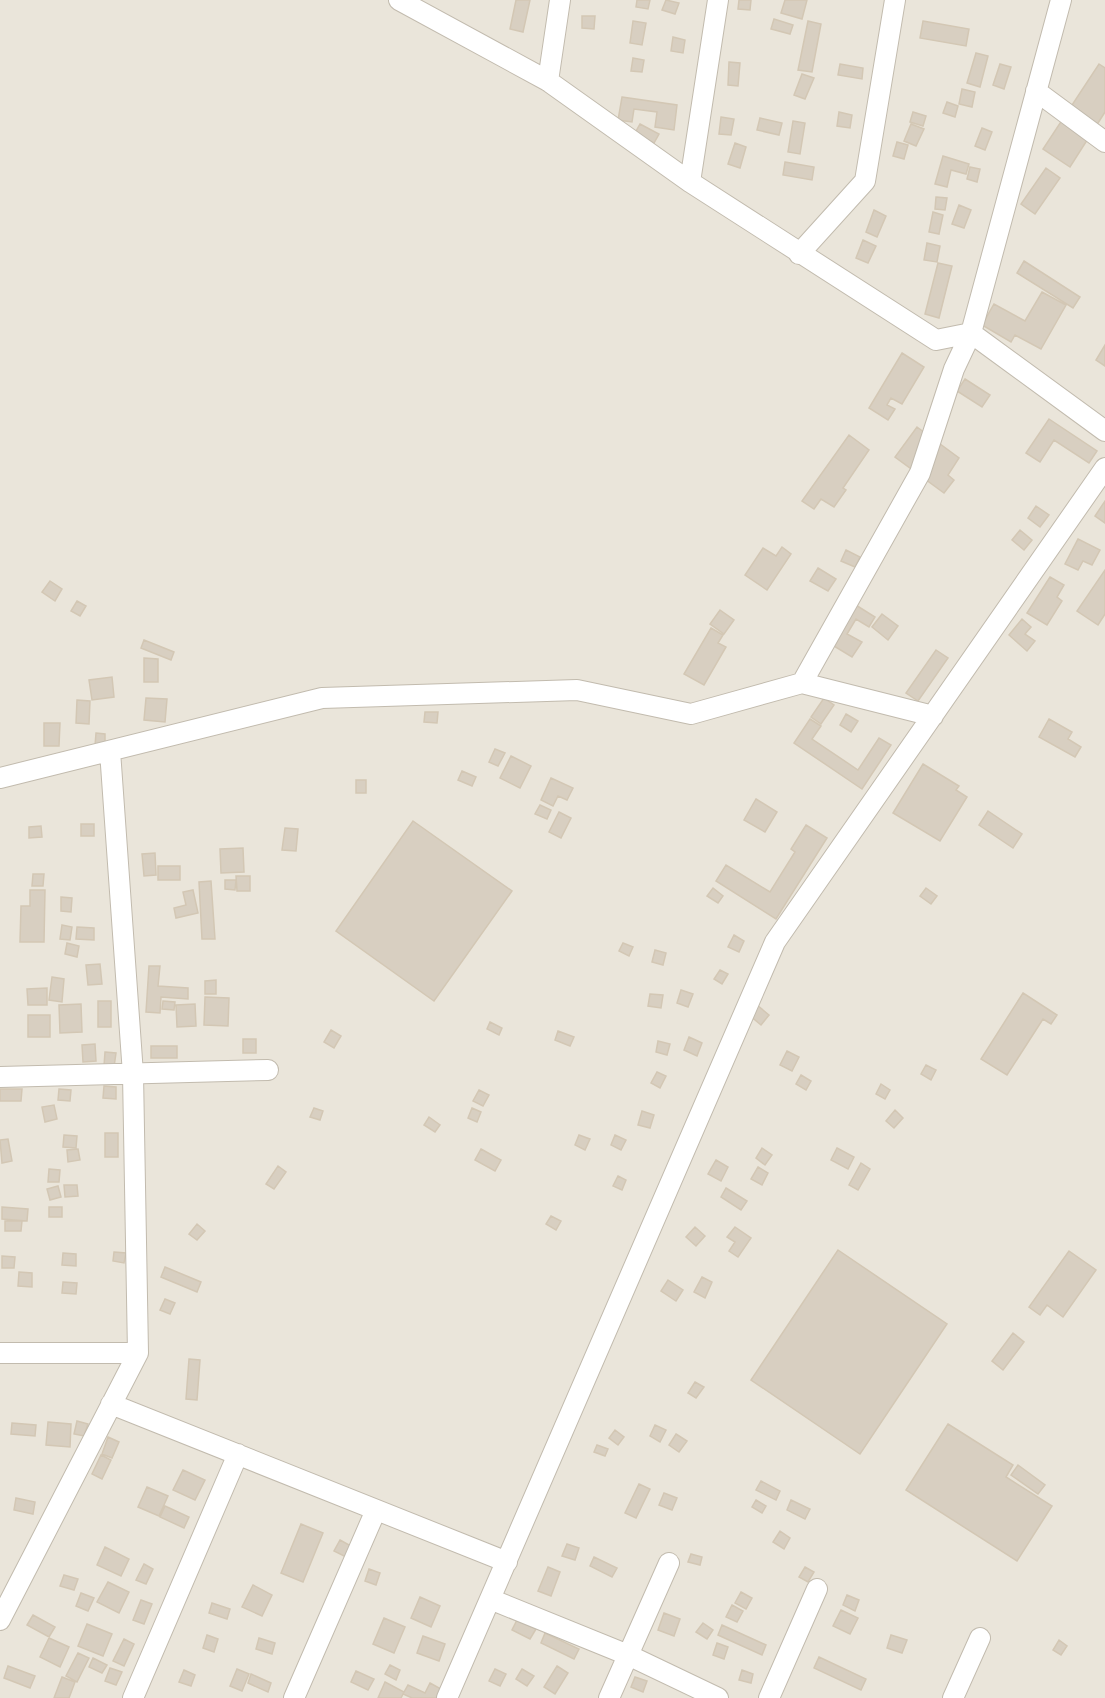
<svg xmlns="http://www.w3.org/2000/svg" width="1105" height="1698" font-family="Rubik,sans-serif">
<style>
.residential{fill:#eae5da}
.building{fill:#d8cfc1;stroke:#d3c7b4;stroke-width:1.5}
.lines{fill:none;stroke-linecap:round;stroke-linejoin:round}
.street-casing{stroke:#c2bbae;stroke-width:22}
.street{stroke:#fff;stroke-width:20}
</style>
<rect width="100%" height="100%" fill="#f6f3ec"/>
<path class="residential" d="M0 0H1105V1698H0Z"/>
<path class="building" d="M516 0H530L523 32 510 29Z
M637 0H650L648 9 636 7Z
M666 0 679 3 675 14 662 10Z
M739 0H751L750 10 738 9Z
M785 0H807L802 19 781 13Z
M582 16H595L594 29 582 28Z
M774 19 793 25 790 34 771 29Z
M633 21 646 23 642 45 630 43Z
M808 21 821 24 812 72 798 70Z
M923 21 969 29 966 46 920 38Z
M673 37 685 40 683 53 671 51Z
M976 53 988 56 980 87 967 83Z
M633 58 644 60 642 72 631 71Z
M729 62 740 63 738 86 728 85Z
M840 64 863 68 862 79 838 75Z
M1000 64 1011 67 1004 89 993 85Z
M1099 64 1105 68V112L1070 167 1043 149Z
M802 74 814 78 805 99 794 95Z
M962 89 975 92 972 107 959 104Z
M622 97 677 105 674 130 655 127 657 112 634 109 632 122 618 120Z
M947 102 958 106 955 117 943 113Z
M839 112 852 115 850 128 837 126Z
M913 112 926 116 923 126 910 122Z
M721 117 734 119 731 135 719 134Z
M760 118 782 123 779 135 757 130Z
M793 121 805 123 800 154 788 152Z
M640 124 659 134 654 143 635 133Z
M911 124 924 129 916 146 904 141Z
M982 128 992 132 985 150 975 146Z
M897 142 908 145 904 159 893 156Z
M735 143 746 147 740 168 728 164Z
M943 156 969 164 966 174 951 170 947 187 935 184Z
M785 162 814 167 812 180 783 175Z
M970 167 980 169 977 182 967 179Z
M1046 168 1060 178 1035 214 1021 204Z
M936 197 947 198 945 210 935 209Z
M959 205 971 210 964 228 952 224Z
M874 210 886 216 877 237 866 232Z
M933 212 943 215 939 234 929 232Z
M863 240 876 246 868 263 856 258Z
M927 243 940 246 937 262 924 260Z
M1024 261 1080 297 1073 308 1017 273Z
M938 263 952 266 939 318 925 314Z
M1042 292 1066 305 1041 349 1015 335 1011 342 982 325 994 304 1025 321Z
M1105 345V366L1096 360Z
M902 353 924 367 902 404 891 398 887 405 895 409 888 420 869 408Z
M965 379 990 395 982 407 957 391Z
M1049 419 1097 451 1089 463 1054 440 1040 462 1026 453Z
M917 427 959 458 948 475 954 480 944 493 895 457Z
M849 435 869 450 843 488 846 490 834 507 821 499 814 509 802 501Z
M1105 501V523L1095 516Z
M1036 506 1049 515 1040 527 1028 518Z
M1020 530 1032 540 1024 550 1012 540Z
M1078 539 1100 550 1092 565 1083 561 1078 570 1065 564Z
M782 547 791 554 767 590 745 575 763 548 776 556Z
M846 550 860 557 855 567 841 561Z
M818 568 836 579 828 591 810 581Z
M1105 570V614L1098 625 1077 611Z
M1050 577 1064 585 1057 597 1062 601 1047 625 1027 613Z
M50 581 62 589 55 601 42 592Z
M843 597 875 617 869 627 856 619 847 634 862 642 852 657 819 637Z
M77 601 86 606 80 616 71 611Z
M720 610 734 620 724 634 710 624Z
M882 614 898 626 888 640 872 627Z
M1022 619 1031 627 1025 634 1035 641 1027 651 1009 635Z
M711 628 723 635 718 643 726 647 704 685 684 674Z
M144 640 174 652 171 660 141 648Z
M936 650 948 658 918 701 906 693Z
M144 658 158 659V682H144Z
M112 677 114 697 92 700 89 680Z
M146 698 167 699 165 722 144 720Z
M824 698 834 705 821 724 811 717Z
M77 700 90 701 89 724 76 723Z
M425 712H438L437 723 424 722Z
M846 714 858 721 851 732 840 725Z
M810 719 821 726 812 739 858 770 879 738 891 745 862 789 794 743Z
M1049 719 1072 732 1068 739 1081 747 1075 757 1039 737Z
M44 723H60L59 746H44Z
M96 733 105 734V747L95 746Z
M495 749 505 753 498 766 489 762Z
M511 756 531 766 520 788 500 778Z
M923 764 959 786 956 790 967 797 940 841 893 813Z
M462 771 476 777 472 786 458 780Z
M551 778 573 788 567 800 558 796 553 806 541 800Z
M356 780H366V793H356Z
M756 799 777 812 765 832 744 820Z
M540 805 551 810 547 819 535 814Z
M988 811 1022 834 1013 848 979 825Z
M559 812 571 818 561 838 549 832Z
M413 821 512 891 434 1001 336 931Z
M81 824H94V836H81Z
M806 825 827 838 776 919 716 881 726 865 770 892 795 852 791 849Z
M41 826 42 837 29 838V827Z
M285 828 298 829 296 851 282 850Z
M243 848 244 872 221 873 220 849Z
M155 853 156 875 144 876 142 854Z
M158 866H180V880H158Z
M33 874H44L43 886H32Z
M236 876H250V891H237Z
M225 880H236L235 890 225 889Z
M211 881 215 939H202L199 882Z
M713 888 723 896 718 903 707 896Z
M926 888 937 896 931 904 920 896Z
M30 890H45L44 942H20L21 906H30Z
M193 890 198 913 176 918 174 908 186 905 183 892Z
M61 897 72 898 71 912 61 911Z
M62 925 72 927 70 940 60 939Z
M77 927 94 928V940L76 939Z
M734 935 744 941 739 952 728 947Z
M67 943 79 946 77 957 65 954Z
M623 943 633 947 629 956 619 951Z
M655 950 666 953 663 965 652 962Z
M100 964 102 984 88 985 86 965Z
M149 966H160L158 986 188 988V999L161 997 160 1013 146 1012Z
M720 970 728 974 722 984 714 979Z
M52 977 64 979 62 1002 49 1000Z
M216 980V994H205V981Z
M47 988V1005H28L27 989Z
M681 990 693 994 688 1007 677 1003Z
M1023 993 1057 1015 1051 1024 1043 1019 1007 1075 981 1059Z
M650 994 663 995 661 1008 648 1006Z
M205 997 229 998 228 1026 204 1025Z
M98 1001H111V1027H98Z
M163 1001 175 1002 174 1010 162 1009Z
M81 1004 82 1032 60 1033 59 1005Z
M195 1004 196 1026 177 1027 176 1005Z
M757 1005 769 1015 761 1025 749 1015Z
M28 1015H50V1037H28Z
M490 1022 502 1028 499 1035 487 1029Z
M331 1030 341 1036 334 1048 324 1042Z
M558 1031 574 1037 570 1046 555 1040Z
M689 1037 702 1043 697 1056 684 1050Z
M243 1039H256V1053H243Z
M658 1041 670 1044 667 1055 656 1052Z
M95 1044 96 1061 83 1062 82 1045Z
M151 1046H177V1058H151Z
M787 1051 799 1057 792 1071 780 1065Z
M105 1052 116 1053 114 1067 104 1066Z
M926 1065 936 1070 931 1080 921 1074Z
M657 1072 666 1076 660 1088 651 1083Z
M801 1075 811 1081 806 1090 796 1084Z
M881 1084 890 1090 885 1099 876 1094Z
M104 1086 116 1087V1099L103 1098Z
M0 1089H22L21 1101H0Z
M59 1089 71 1090 70 1101 58 1100Z
M479 1090 489 1095 483 1106 473 1101Z
M54 1105 57 1119 45 1122 42 1107Z
M314 1108 323 1111 320 1120 310 1117Z
M472 1108 481 1112 477 1122 468 1118Z
M895 1110 903 1118 894 1128 886 1121Z
M642 1111 654 1115 650 1128 638 1125Z
M429 1117 440 1125 435 1132 424 1125Z
M105 1133H118V1157H105Z
M64 1135 77 1136 76 1148 63 1147Z
M579 1135 590 1139 585 1150 575 1145Z
M615 1135 626 1140 621 1150 611 1145Z
M8 1139 12 1161 2 1163 0 1140Z
M762 1148 772 1155 765 1165 756 1158Z
M837 1148 854 1157 848 1169 831 1160Z
M78 1149 80 1160 68 1162 67 1150Z
M481 1149 501 1160 495 1171 475 1160Z
M716 1160 728 1167 721 1181 708 1174Z
M861 1163 870 1169 858 1190 849 1185Z
M278 1166 286 1172 274 1189 266 1184Z
M758 1167 768 1173 762 1185 751 1179Z
M49 1169 60 1170 59 1182H48Z
M618 1176 626 1180 622 1190 613 1186Z
M64 1185H77L78 1196 65 1197Z
M58 1186 61 1197 50 1200 47 1189Z
M726 1188 747 1201 741 1210 721 1197Z
M2 1207 28 1209 27 1221 2 1219Z
M49 1207H62V1217H49Z
M551 1216 561 1221 556 1230 546 1224Z
M5 1221H22L21 1231H5Z
M197 1224 205 1231 197 1240 189 1234Z
M695 1227 705 1236 696 1246 686 1237Z
M735 1227 751 1238 738 1257 729 1251 735 1242 727 1237Z
M838 1250 947 1324 860 1454 751 1380Z
M1069 1251 1096 1270 1063 1317 1047 1305 1040 1315 1029 1307Z
M114 1252 126 1253 124 1263 113 1261Z
M63 1253 76 1254V1266L62 1265Z
M2 1256 15 1257 14 1268H2Z
M165 1267 201 1282 197 1292 161 1277Z
M19 1272 32 1273V1287L18 1286Z
M702 1277 712 1282 705 1298 694 1292Z
M668 1280 683 1290 676 1301 661 1291Z
M63 1282 77 1283 76 1294 62 1293Z
M165 1299 175 1303 170 1314 160 1310Z
M1013 1333 1024 1342 1003 1370 992 1361Z
M189 1359 200 1360 197 1400 186 1399Z
M695 1382 704 1387 696 1398 688 1393Z
M77 1421 88 1424 84 1436 74 1434Z
M48 1422 71 1424 70 1447 46 1445Z
M12 1423 36 1425 35 1436 11 1434Z
M948 1424 1013 1465 1006 1477 1052 1506 1017 1561 906 1490Z
M655 1425 666 1430 660 1442 650 1436Z
M615 1430 624 1437 618 1445 609 1438Z
M676 1434 687 1441 679 1452 669 1445Z
M108 1437 119 1442 112 1458 102 1454Z
M597 1445 608 1449 605 1456 594 1452Z
M101 1455 111 1460 102 1479 92 1474Z
M1018 1465 1045 1485 1038 1494 1011 1475Z
M183 1470 205 1480 195 1500 173 1490Z
M761 1481 780 1491 776 1500 756 1490Z
M639 1484 650 1489 636 1518 625 1513Z
M147 1487 168 1496 159 1516 138 1507Z
M664 1493 677 1498 672 1510 659 1505Z
M16 1498 35 1502 33 1514 14 1510Z
M756 1500 766 1506 762 1513 752 1507Z
M791 1500 810 1509 805 1519 787 1510Z
M165 1506 189 1517 184 1528 160 1517Z
M301 1524 323 1533 303 1582 281 1573Z
M780 1531 790 1538 784 1549 773 1542Z
M340 1540 351 1546 346 1557 334 1551Z
M567 1544 579 1548 575 1560 562 1556Z
M105 1547 129 1559 121 1576 97 1565Z
M691 1554 702 1557 700 1565 688 1562Z
M594 1557 617 1568 612 1577 590 1566Z
M144 1564 153 1569 146 1584 136 1580Z
M548 1567 560 1572 551 1596 538 1591Z
M805 1567 814 1572 808 1582 799 1577Z
M369 1569 380 1573 376 1585 365 1581Z
M64 1575 78 1579 74 1590 60 1586Z
M108 1582 129 1592 119 1613 97 1602Z
M253 1585 272 1595 262 1616 242 1607Z
M741 1592 752 1598 746 1609 735 1603Z
M81 1593 94 1598 88 1611 76 1606Z
M847 1595 859 1600 855 1611 843 1605Z
M420 1597 440 1606 431 1627 411 1618Z
M141 1600 152 1604 144 1624 133 1620Z
M212 1603 230 1609 227 1619 209 1613Z
M732 1605 743 1611 737 1622 726 1617Z
M841 1610 858 1618 850 1634 833 1626Z
M664 1613 680 1619 674 1636 658 1630Z
M33 1615 55 1627 49 1637 27 1625Z
M384 1618 405 1627 394 1653 373 1644Z
M517 1620 536 1629 530 1639 512 1630Z
M703 1623 713 1630 707 1639 696 1632Z
M87 1624 112 1634 103 1656 78 1646Z
M722 1625 766 1645 762 1655 718 1635Z
M545 1633 579 1649 574 1659 541 1643Z
M207 1635 218 1639 214 1652 203 1648Z
M891 1635 907 1640 902 1653 887 1648Z
M423 1636 445 1644 439 1661 417 1653Z
M49 1638 69 1647 60 1667 40 1657Z
M259 1638 275 1643 272 1654 256 1649Z
M124 1639 134 1644 124 1666 113 1661Z
M1059 1640 1067 1646 1061 1655 1053 1650Z
M717 1643 728 1647 724 1659 713 1655Z
M78 1653 89 1658 77 1682 66 1676Z
M819 1657 866 1679 861 1690 814 1668Z
M93 1658 107 1665 102 1673 89 1667Z
M390 1665 400 1670 396 1680 385 1674Z
M8 1666 35 1676 30 1688 4 1678Z
M557 1666 568 1673 555 1694 544 1687Z
M110 1668 122 1672 116 1685 105 1681Z
M237 1669 249 1674 242 1691 230 1686Z
M495 1669 506 1674 500 1686 489 1681Z
M522 1669 534 1676 527 1686 516 1679Z
M184 1670 195 1675 191 1686 179 1682Z
M742 1670 753 1674 751 1683 739 1680Z
M356 1671 374 1679 368 1690 351 1682Z
M251 1674 271 1683 268 1692 248 1683Z
M62 1677 75 1682 69 1698H54Z
M635 1677 647 1681 643 1692 631 1687Z
M385 1682 404 1692 401 1698H378Z
M430 1683 441 1689 437 1698H412L403 1694 408 1685 425 1693Z"/>
<g class="lines">
<g class="street-casing">
<path id="street" d="M399 0 548 81 690 182 936 340 971 333 954 369 920 473 802 683
M1061 0 971 333 1105 431
M548 81 560 0
M1036 91 1105 142
M690 182 718 0
M799 254 865 181 895 0
M0 778 322 698 577 690 691 714 802 683 933 716
M0 1077 268 1070
M0 1353H138
M111 1404 507 1562
M490 1599 628 1655 718 1698
M0 1620 138 1353 133 1074 110 751
M133 1698 238 1454
M294 1698 376 1510
M447 1698 775 942 1105 468
M609 1698 669 1563
M769 1698 817 1589
M953 1698 980 1638"/>
</g>
<use href="#street" class="street"/>
</g>
</svg>
